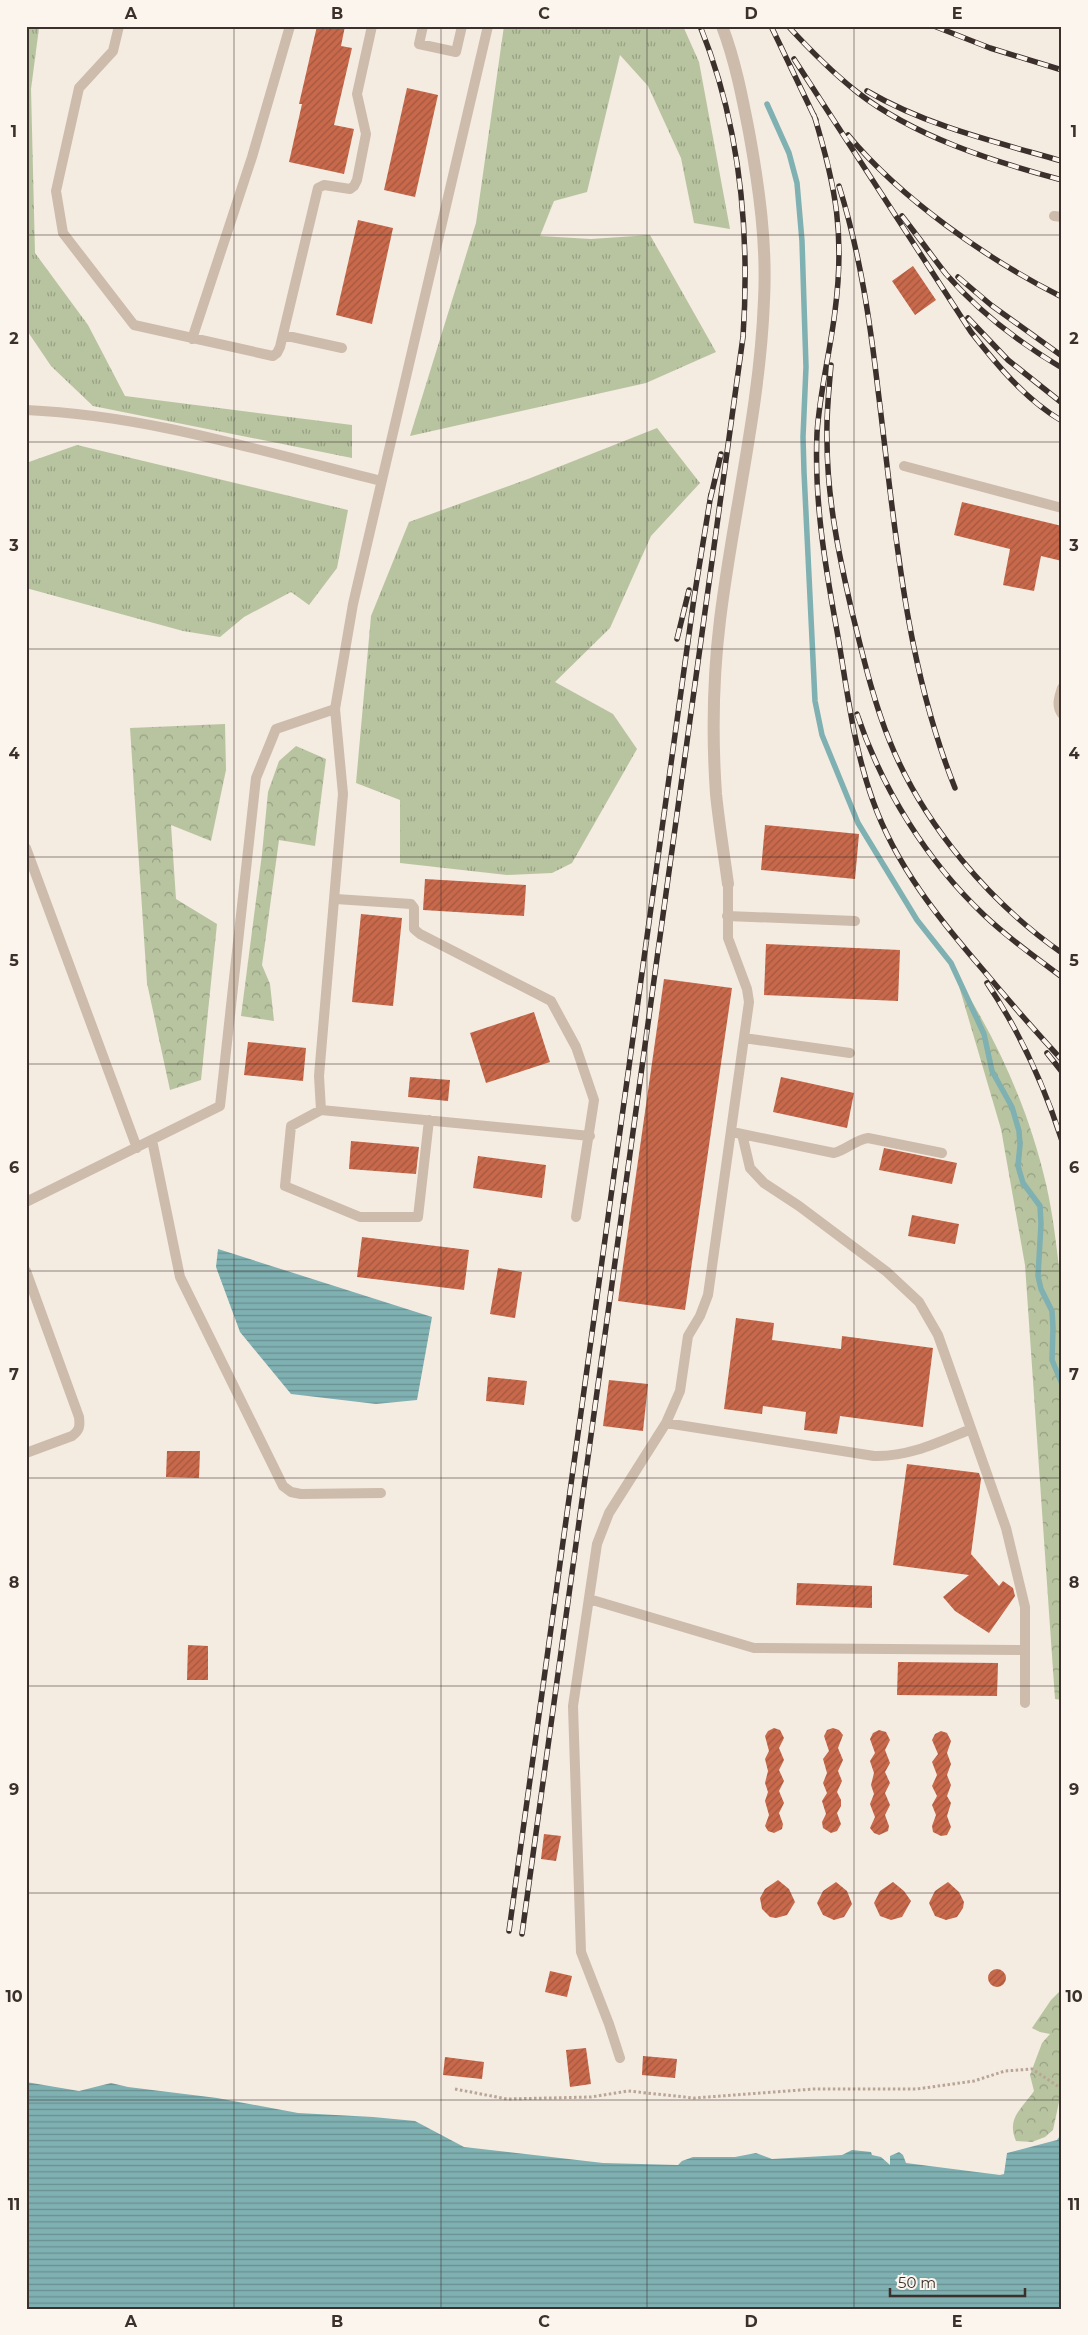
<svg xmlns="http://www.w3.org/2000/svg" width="1088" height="2335" font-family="Montserrat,sans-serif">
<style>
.grass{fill:url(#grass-tufts)}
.forest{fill:url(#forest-crowns)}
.water{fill:url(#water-rules)}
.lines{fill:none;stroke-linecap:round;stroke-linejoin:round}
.stream{stroke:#7fb0b2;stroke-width:5.5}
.building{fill:url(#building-hatch)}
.path{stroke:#b9a596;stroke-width:3;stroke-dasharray:2.5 2.5;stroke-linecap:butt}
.lane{stroke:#cdbbac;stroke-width:10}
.street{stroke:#cdbbac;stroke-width:12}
.rail-casing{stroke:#3b302b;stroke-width:5.5}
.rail{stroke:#fbf5ee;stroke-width:4;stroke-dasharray:11;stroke-linecap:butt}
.grid{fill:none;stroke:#3b302b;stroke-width:1;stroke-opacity:0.55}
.neatline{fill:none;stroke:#3b302b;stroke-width:2}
.grid-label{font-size:16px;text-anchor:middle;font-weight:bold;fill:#3b302b}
</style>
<defs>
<pattern id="grass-tufts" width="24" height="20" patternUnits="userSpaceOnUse" patternTransform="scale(1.25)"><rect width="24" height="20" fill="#b8c4a0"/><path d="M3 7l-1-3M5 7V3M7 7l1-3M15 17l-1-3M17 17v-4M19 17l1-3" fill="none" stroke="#97a083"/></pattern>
<pattern id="forest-crowns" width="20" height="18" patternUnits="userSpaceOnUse" patternTransform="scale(1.25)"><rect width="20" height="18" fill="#b8c4a0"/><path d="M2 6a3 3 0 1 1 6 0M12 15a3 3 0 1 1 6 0" fill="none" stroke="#97a083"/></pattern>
<pattern id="water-rules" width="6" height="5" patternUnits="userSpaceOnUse" patternTransform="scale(1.25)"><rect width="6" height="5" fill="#7fb0b2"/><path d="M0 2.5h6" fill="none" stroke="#699091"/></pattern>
<pattern id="building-hatch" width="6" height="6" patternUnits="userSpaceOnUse" patternTransform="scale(1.25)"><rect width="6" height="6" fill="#c8694b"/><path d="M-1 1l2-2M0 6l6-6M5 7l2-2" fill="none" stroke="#a4573f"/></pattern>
</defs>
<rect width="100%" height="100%" fill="#f4ebe1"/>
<path class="grass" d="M26 26 39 28 31 89 35 253 88 325 125 396 352 425V458L93 406 51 366 26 329Z
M504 26H683L699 62 730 229 694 223 681 158 648 86 620 55 587 192 554 201 540 236 591 239 650 235 716 352 646 383 410 436 476 223Z
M657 428 700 483 651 536 610 628 555 682 613 714 637 749 572 863 552 873 507 875 400 863V800L356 783 371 616 409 522 528 479Z
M77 445 348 510 337 568 309 605 291 592 244 617 220 637 183 631 26 588V463Z"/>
<path class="forest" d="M225 724 226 770 211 841 171 825 176 899 217 924 201 1080 170 1090 147 983 130 728Z
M296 746 326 759 315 846 279 840 262 965 270 984 274 1021 241 1016 262 854 268 792 279 761Z
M956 976C997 1039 1029 1110 1046 1184 1054 1218 1057 1254 1062 1289V1700L1055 1699 1025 1265 1001 1129Z
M1062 1989V2088L1053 2130 1045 2137 1032 2142 1016 2141C1006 2118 1022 2109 1034 2091L1030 2075 1042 2043 1050 2034 1040 2032 1032 2028 1051 2000Z"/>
<path class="water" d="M218 1249 432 1317 417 1400 376 1404 291 1394 240 1332 216 1267Z
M26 2082 79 2091 111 2083 128 2087 217 2098 298 2113 373 2117 415 2121 464 2147 603 2163 678 2165 682 2161 693 2157H735L756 2153 772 2159 842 2155 852 2150 871 2152 872 2155 881 2157 890 2165V2156L899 2152 903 2155 906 2163 1000 2175 1004 2174 1007 2153 1057 2140 1062 2133V2309H26Z"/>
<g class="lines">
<path class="stream" d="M767 104 789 153 797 183 802 241 806 367 803 437 804 472 815 701 822 735 858 823 917 920 951 963 984 1034 992 1071 1012 1107 1019 1131 1020 1145 1018 1166 1023 1183 1040 1206 1041 1224 1038 1276 1041 1289 1052 1311 1053 1328 1052 1360 1062 1384"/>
</g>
<path class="building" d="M317 26H345L341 46 352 48 334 125 354 129 344 174 289 162 302 104H299Z
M407 88 438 95 415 197 384 190Z
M358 220 393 228 372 324 336 315Z
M913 266 936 300 915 315 892 281Z
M962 502 1062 526V561L1041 556 1034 591 1003 585 1010 549 954 535Z
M765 825 859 834 855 879 761 870Z
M425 879 526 885 524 916 423 910Z
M361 914 402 918 393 1006 352 1002Z
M766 944 900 950 898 1001 764 995Z
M664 979 732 988 685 1310 618 1301Z
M534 1012 550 1062 486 1083 470 1033Z
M248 1042 306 1048 303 1081 244 1075Z
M410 1077 450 1080 448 1101 408 1097Z
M781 1077 854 1093 847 1128 773 1112Z
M351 1141 419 1147 416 1174 349 1169Z
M884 1148 957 1163 952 1184 879 1170Z
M478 1156 546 1165 542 1198 473 1188Z
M912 1215 959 1224 955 1244 908 1236Z
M362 1237 469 1250 464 1290 357 1277Z
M498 1268 522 1272 515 1318 490 1314Z
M736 1318 774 1323 772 1340 841 1349 842 1336 933 1348 923 1427 840 1416 837 1434 804 1430 806 1412 763 1406 762 1414 724 1409Z
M488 1377 527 1381 524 1405 486 1401Z
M609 1380 648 1384 643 1431 603 1426Z
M167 1451H200L199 1478 166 1477Z
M907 1464 979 1473 981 1479 971 1554 999 1586 1003 1581 1013 1588 1015 1596 989 1633 955 1611 943 1597 969 1575 893 1565Z
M797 1583 872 1586V1608L796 1605Z
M188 1645 208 1646V1680H187Z
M898 1662 998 1663 997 1696 897 1695Z
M774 1728 780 1730 784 1738 779 1748 784 1760 779 1770 784 1781 779 1791 784 1803 779 1813 783 1824 782 1829 774 1833 768 1831 765 1826 769 1815 765 1801 768 1792 765 1783 768 1771 765 1759 769 1751 765 1736 768 1731Z
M833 1728 839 1730 843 1735 838 1748 843 1760 838 1771 842 1781 837 1792 841 1800V1806L837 1813 841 1824 837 1831 831 1833 823 1828 822 1822 826 1814 822 1801 827 1793 823 1783 827 1773 823 1759 829 1751 824 1736 827 1730Z
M879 1730 886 1732 890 1740 885 1750 890 1763 885 1772 890 1783 885 1793 890 1805 885 1815 889 1826 888 1831 879 1835 874 1833 870 1828 875 1817 870 1804 874 1794 871 1785 874 1773 870 1761 875 1753 870 1739 873 1733Z
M941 1731 947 1733 951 1741 947 1753 951 1764 947 1775 951 1785 947 1796 951 1803 947 1816 951 1827 947 1835 941 1836 933 1832 932 1826 936 1815 932 1805 937 1796 932 1786 937 1775 932 1762 938 1754 932 1740 935 1734Z
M544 1834 561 1836 556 1861 541 1859Z
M778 1880 789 1889 795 1902 787 1915 776 1918 770 1917 762 1909 760 1898 765 1889Z
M836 1882 847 1891 852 1904 844 1917 834 1920 823 1915 817 1903 823 1891Z
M893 1882 904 1891 911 1901 902 1917 891 1920 880 1916 874 1903 880 1891Z
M948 1882 959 1892 964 1902 963 1908 957 1917 946 1920 935 1916 929 1903 935 1891Z
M988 1978a9 9 0 1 1 18 0a9 9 0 1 1-18 0Z
M550 1971 572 1976 567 1997 545 1992Z
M586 2048 591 2084 570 2087 566 2050Z
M643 2056 677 2059 675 2078 642 2075Z
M445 2057 484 2062 482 2079 443 2075Z"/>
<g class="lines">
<path class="path" d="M455 2089 507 2099 591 2097 628 2091 694 2098 814 2089H917L974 2081 1005 2071 1032 2069 1062 2089"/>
<path class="lane" d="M119 26 113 51 79 88 56 191 63 233 134 325 273 356 277 353 280 347 318 188 324 185 350 189 354 186 357 180 366 134 357 94 372 26
M423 26 419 44 456 52 462 26
M1054 216 1062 217
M283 335 342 348
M192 339 252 157 290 26
M26 410C147 415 264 452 381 481
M904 466 1062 508
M1062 688C1059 697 1056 706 1062 714
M26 848 137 1148
M336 899 411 904 414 908V929L420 934 551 1001 576 1047 594 1100 576 1217
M727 916 855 921
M744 1038 850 1053
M321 1110 319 1076 343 794 335 709 353 604 488 26
M429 1120 418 1217H360L285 1186 291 1126 321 1110 590 1136
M737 1133 834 1153C846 1150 855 1140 868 1138L942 1153
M152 1140 180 1277 283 1486 291 1492 301 1494 381 1493
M26 1202 220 1106 256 778 276 729 335 709
M26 1271 79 1417C80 1426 80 1430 72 1436L26 1453
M666 1423 874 1456C909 1457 939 1442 971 1429
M589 1599 754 1648 1025 1650V1607L1006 1528 938 1335 919 1302 887 1272 799 1206 764 1183 750 1168 742 1134
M1025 1650V1703
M620 2058 609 2024 581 1952 573 1706 597 1544 609 1513 666 1423 680 1391 688 1336 700 1316 708 1295 749 1002 747 989 728 938V884"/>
<path class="street" d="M722 26C735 60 742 96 749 132 759 187 767 244 764 300 760 408 733 513 720 620 713 677 712 736 716 794 719 824 724 854 728 884"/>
<g class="rail-casing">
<path id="rail" d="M771 26 816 120
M788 26C809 49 832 72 857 92 915 137 992 161 1062 180
M934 26 990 48 1062 70
M794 59 971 332C997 365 1025 399 1062 421
M867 91C927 126 996 142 1062 161
M814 115C836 187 845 235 835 311 830 353 820 390 817 433 814 500 825 565 837 631 847 688 853 746 873 801 896 866 939 919 984 971 1009 1001 1035 1031 1062 1060
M848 135C900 198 988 260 1062 297
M839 186C860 253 870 321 878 390 895 525 904 660 955 788
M902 216C917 235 931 255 946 274 978 311 1020 343 1062 368
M958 277 991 305 1062 356
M968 318 1008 360 1062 403
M831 365C829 390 826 415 827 440 827 498 839 556 852 612 863 656 873 700 890 742 923 824 990 903 1062 953
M710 500 721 454
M677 639 689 590
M857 714C882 789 927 861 984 915 1008 938 1035 957 1062 977
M987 983C1020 1032 1044 1085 1062 1141
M1047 1053 1062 1072
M509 1931 694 598 711 494
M522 1934 743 337C750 233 740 124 700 26"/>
</g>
<use href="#rail" class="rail"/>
</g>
<path class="grid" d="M234 26V2309M441 26V2309M647 26V2309M854 26V2309M26 235H1062M26 442H1062M26 649H1062M26 857H1062M26 1064H1062M26 1271H1062M26 1478H1062M26 1686H1062M26 1893H1062M26 2100H1062"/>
<rect width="1088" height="2335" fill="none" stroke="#fbf5ee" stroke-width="55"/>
<path d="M890 2288v8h135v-8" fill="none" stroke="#3b302b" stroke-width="2.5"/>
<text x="898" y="2288" font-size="15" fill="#3b302b" stroke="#fbf5ee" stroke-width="4" paint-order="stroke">50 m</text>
<rect x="28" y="28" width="1032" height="2280" class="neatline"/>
<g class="grid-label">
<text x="131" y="19">A</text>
<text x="337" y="19">B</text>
<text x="544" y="19">C</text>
<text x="751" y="19">D</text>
<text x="957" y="19">E</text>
<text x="14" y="137">1</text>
<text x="1074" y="137">1</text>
<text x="14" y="344">2</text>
<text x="1074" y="344">2</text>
<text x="14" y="551">3</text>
<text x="1074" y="551">3</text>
<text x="14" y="759">4</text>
<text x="1074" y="759">4</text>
<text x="14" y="966">5</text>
<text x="1074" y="966">5</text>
<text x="14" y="1173">6</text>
<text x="1074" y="1173">6</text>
<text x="14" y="1380">7</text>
<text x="1074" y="1380">7</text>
<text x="14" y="1588">8</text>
<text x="1074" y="1588">8</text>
<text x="14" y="1795">9</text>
<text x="1074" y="1795">9</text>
<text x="14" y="2002">10</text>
<text x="1074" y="2002">10</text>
<text x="14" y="2210">11</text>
<text x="1074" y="2210">11</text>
<text x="131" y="2327">A</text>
<text x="337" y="2327">B</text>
<text x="544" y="2327">C</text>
<text x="751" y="2327">D</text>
<text x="957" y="2327">E</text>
</g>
</svg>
